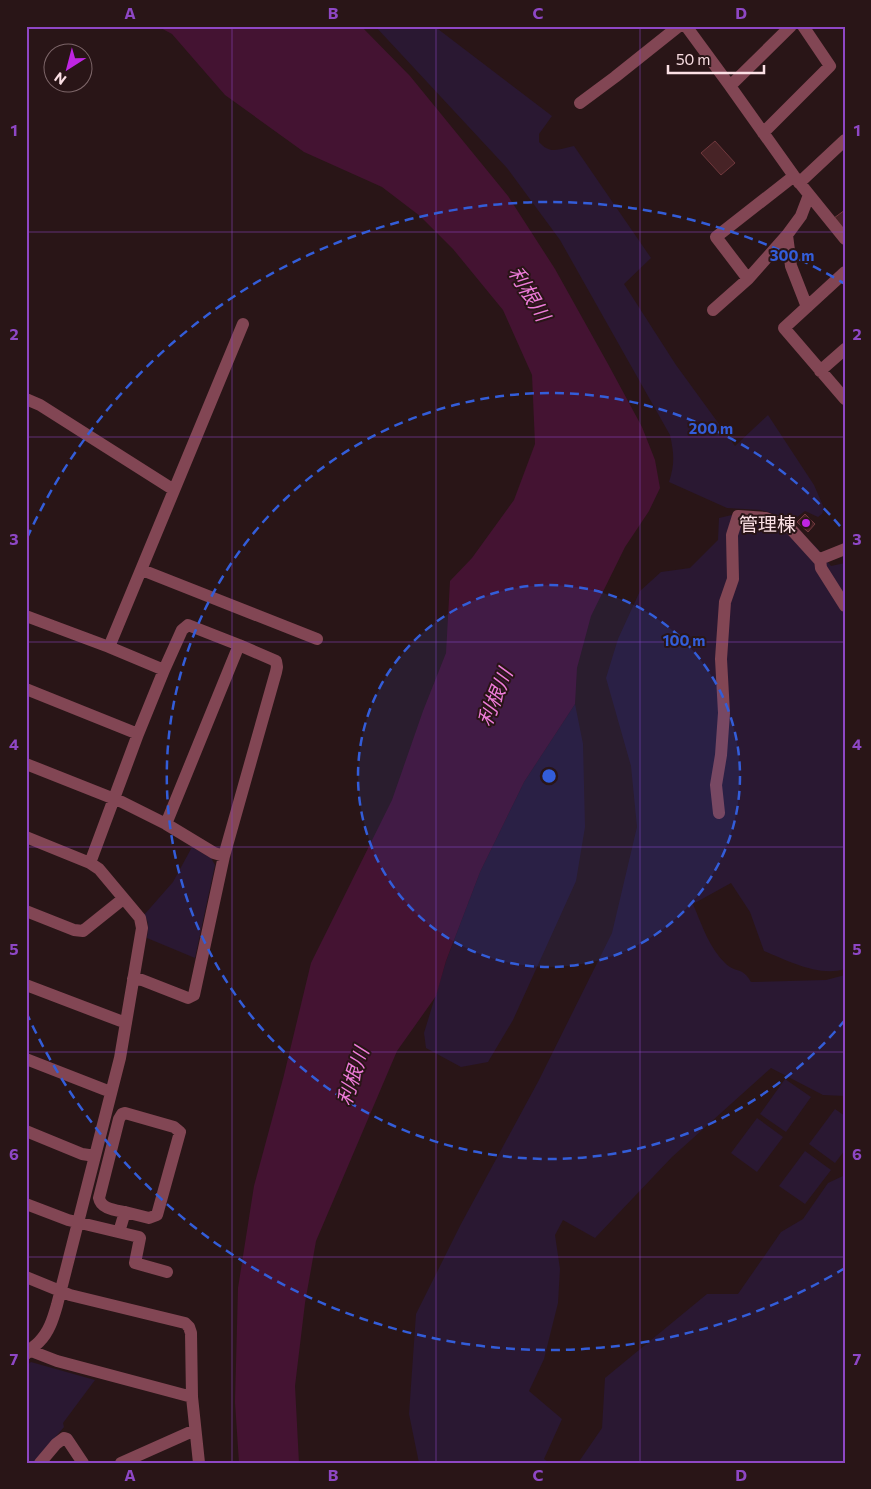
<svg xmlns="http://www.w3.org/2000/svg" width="871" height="1489" font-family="Commissioner,'Noto Sans JP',sans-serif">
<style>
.green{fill:#2a1832}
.water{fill:#441332}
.building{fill:#472326;stroke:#70383d}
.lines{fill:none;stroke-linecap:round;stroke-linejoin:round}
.minor{stroke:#824654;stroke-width:12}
.grid{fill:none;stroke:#8e47c5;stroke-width:1;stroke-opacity:0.55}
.ring{fill:none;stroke:#335dd9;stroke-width:2.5;stroke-dasharray:9 6}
.poi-dot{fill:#bf25e2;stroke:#291517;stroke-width:2}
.labels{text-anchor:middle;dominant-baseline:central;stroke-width:4;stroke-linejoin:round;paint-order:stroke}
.poi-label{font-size:19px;fill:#fbe0e5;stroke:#291517;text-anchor:end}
.water-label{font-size:20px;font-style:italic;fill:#ee7cd9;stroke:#291517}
.centre{fill:#335dd9;stroke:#291517;stroke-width:2.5}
.ring-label{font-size:15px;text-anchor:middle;font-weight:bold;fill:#335dd9;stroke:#291517;stroke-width:4;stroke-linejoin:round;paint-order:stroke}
.neatline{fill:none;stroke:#8e47c5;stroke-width:2}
.grid-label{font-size:16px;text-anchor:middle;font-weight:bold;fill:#8e47c5}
</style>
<rect width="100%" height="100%" fill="#291517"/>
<path class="green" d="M375 26H434L552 116 539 134V142C550 155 560 149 574 146L651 258 624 284 676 365 735 446 768 415 814 485 824 508 822 514 818 517 805 511 793 520 761 510 727 508 669 482C675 464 674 453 670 435L560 240 507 168Z
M736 514 793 525 818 549 831 566 845 563V969C819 977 788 961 764 951L750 912 731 883 693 904C702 925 709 948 726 964 736 973 743 967 751 982L826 980 845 975V1096L823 1095 771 1068 672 1157 595 1238 563 1220 555 1235 560 1269 558 1303 544 1359 529 1391 562 1419 544 1459 550 1463H419L409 1414 416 1314 461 1224 539 1080 612 933 637 827 631 766 606 678 618 639 640 591 661 572 690 568 718 540 719 518Z
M575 704 583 744 585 827 576 881 513 1020 488 1062 461 1067 426 1048 424 1033 446 961 480 872 524 782Z
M192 847 211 858 215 865 195 958 147 938C148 928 150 923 144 915L173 882Z
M785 1079 811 1097 786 1132 760 1114Z
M835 1109 845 1116V1150L835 1163 809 1144Z
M757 1118 783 1137 757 1172 731 1153Z
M805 1151 831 1170 805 1204 779 1186Z
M845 1175V1463H578L602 1428 605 1378 707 1294H738L781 1232 803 1219 828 1183Z
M31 1362 95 1380 63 1423 64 1427 34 1463H26V1366Z"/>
<path class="water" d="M157 26H361L410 76 508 196 555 269 608 364 642 427 655 460 660 488 649 511 625 547 591 616 577 668 575 704 524 782 480 872 446 961 436 996 397 1051 316 1241 305 1303 295 1386 299 1463H239L235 1402 238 1288 254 1186 284 1075 311 963 392 800 423 711 446 653 450 581 472 558 514 500 535 444 532 375 503 310 453 249 420 216 382 187 304 152 225 95 172 34Z"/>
<path class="building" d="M715 141 735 163 721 175 701 153Z
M845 210V231L834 218Z
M805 514 815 524 808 532 797 522Z"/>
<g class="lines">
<path class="minor" d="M686 26 730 86 791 26
M730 86 794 176 845 239
M580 103 615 77 679 26
M763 133 830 66 803 26
M799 183 845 140
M787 235 791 266 807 307
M845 272 784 328 845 399
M748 279 716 237 794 176
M713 310 748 279 787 235 801 216 809 195
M820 371 845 349
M26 399 40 405 174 490
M845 549 820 559 821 568 845 606
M142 570 317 639
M26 616 109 647 164 670
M109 647 243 324
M26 689 138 734
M26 764 122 802 166 824 214 853 224 856
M719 813 716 785 721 755 724 713 721 659 725 602 733 579 732 535 738 516 766 518 790 528 820 561
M166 824 239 645
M26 837 90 863 99 869 140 918 142 928 120 1058 57 1305C53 1319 49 1332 39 1342 35 1346 30 1349 26 1354
M90 863 138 734 164 670 182 630 188 625 239 645 276 661 277 667 276 672 224 856 194 995 188 998 142 980 133 979
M26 911 74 930 83 931 123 899
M26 985 126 1023
M26 1059 103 1089 111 1092
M26 1131 82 1154 95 1156
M26 1204 68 1220 139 1237 140 1238 135 1263 167 1272
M119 1232 125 1212 149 1218 157 1215 180 1132 174 1127 125 1113 122 1114 119 1119 99 1198C101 1209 115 1210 125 1212
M26 1277 70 1295 185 1323 189 1327 191 1333 192 1397 199 1463
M26 1349 57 1361 192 1397
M40 1463 56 1444 64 1438 67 1439 83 1463
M121 1463 195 1430"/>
</g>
<path class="grid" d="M232 26V1463M436 26V1463M640 26V1463M26 232H845M26 437H845M26 642H845M26 847H845M26 1052H845M26 1257H845"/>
<circle cx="549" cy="776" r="191" fill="#335dd9" fill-opacity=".12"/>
<g class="ring">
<circle cx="549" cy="776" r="191"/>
<path d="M845 1020A383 383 0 1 1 845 532"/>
<path d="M845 1268A574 574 0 0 1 27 1014M27 538A574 574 0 0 1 845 284"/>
</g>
<circle class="poi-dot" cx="806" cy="523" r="5"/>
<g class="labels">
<g class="poi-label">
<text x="796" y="523">管理棟</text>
</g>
<g class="water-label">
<text transform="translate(530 293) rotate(59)">利根川</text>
<text transform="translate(494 697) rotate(-68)">利根川</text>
<text transform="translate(352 1076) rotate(-72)">利根川</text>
</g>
</g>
<circle cx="549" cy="776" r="8" class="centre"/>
<g class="ring-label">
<text x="792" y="261">300 m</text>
<text x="711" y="434">200 m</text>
<text x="684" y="646">100 m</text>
</g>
<rect width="871" height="1489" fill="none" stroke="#291517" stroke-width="55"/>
<g transform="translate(68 68) rotate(216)"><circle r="24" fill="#291517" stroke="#7d6669"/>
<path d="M0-4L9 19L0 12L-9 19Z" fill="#bf25e2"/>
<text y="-8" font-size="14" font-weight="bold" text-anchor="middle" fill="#fbe0e5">N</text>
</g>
<path d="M668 65v8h96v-8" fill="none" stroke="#fbe0e5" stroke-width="2.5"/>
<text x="676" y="65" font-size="15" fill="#fbe0e5" stroke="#291517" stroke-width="4" paint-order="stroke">50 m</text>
<rect x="28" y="28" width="816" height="1434" class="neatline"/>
<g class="grid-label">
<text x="130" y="19">A</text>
<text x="333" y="19">B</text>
<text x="538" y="19">C</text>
<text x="741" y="19">D</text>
<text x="14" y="136">1</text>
<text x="857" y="136">1</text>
<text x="14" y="340">2</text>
<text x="857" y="340">2</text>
<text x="14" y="545">3</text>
<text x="857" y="545">3</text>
<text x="14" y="750">4</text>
<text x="857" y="750">4</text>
<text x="14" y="955">5</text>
<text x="857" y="955">5</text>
<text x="14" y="1160">6</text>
<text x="857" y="1160">6</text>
<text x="14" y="1365">7</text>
<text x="857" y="1365">7</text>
<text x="130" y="1481">A</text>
<text x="333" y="1481">B</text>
<text x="538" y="1481">C</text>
<text x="741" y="1481">D</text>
</g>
</svg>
